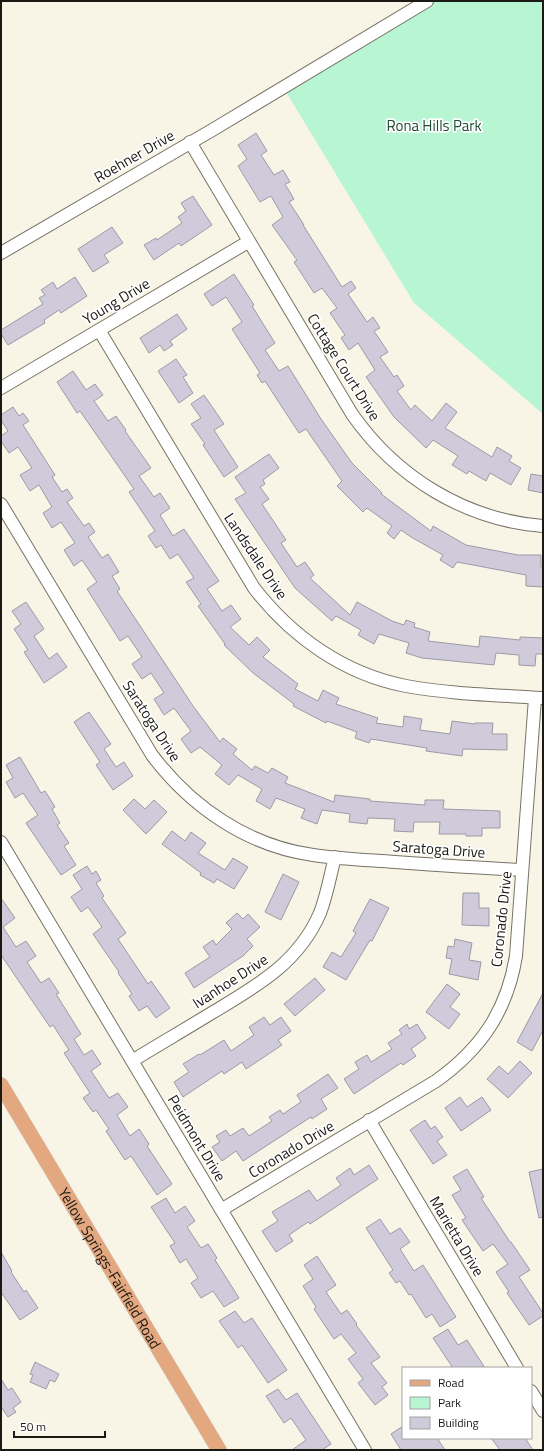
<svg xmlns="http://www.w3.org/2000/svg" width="544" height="1451" font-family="'Titillium Web',sans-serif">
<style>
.green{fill:#b7f5d3}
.building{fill:#cfcbda;stroke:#9d99a7}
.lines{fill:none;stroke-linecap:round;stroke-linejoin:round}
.minor-casing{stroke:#777367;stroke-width:14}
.major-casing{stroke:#d6d6d5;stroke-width:16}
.minor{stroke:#fff;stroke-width:12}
.major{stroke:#e3a87f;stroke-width:15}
.labels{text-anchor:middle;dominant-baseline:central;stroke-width:3.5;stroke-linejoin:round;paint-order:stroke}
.park-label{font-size:15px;fill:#214b36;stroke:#fff}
.street-label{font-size:15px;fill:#1b1914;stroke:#fff}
</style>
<rect width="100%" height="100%" fill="#f9f5e6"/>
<path class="green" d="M427 1H543V414L414 303 283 87Z"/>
<path class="building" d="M256 133 267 151 261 155 274 175 283 170 290 182 285 184 294 199 289 202 304 225H303L342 287 351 281 356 288 348 294 367 322 373 317 380 328 374 331 388 352 380 357 394 377 397 375 404 386 397 391 411 410 415 405 432 421 446 403 457 412 445 428 492 457 497 447 512 456 509 461 521 468 511 485 490 473 486 481 469 471 467 474 452 465 458 456 433 440 426 448 394 417 366 377 375 370 358 343 349 350 341 338 345 335 330 313 337 308 322 288 314 293 294 262 297 260 272 225 283 217 271 196 260 202 238 166 247 159 238 145Z
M193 196 212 225 181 246 179 243 154 260 144 245 156 238 157 240 182 223 178 217 186 211 181 203Z
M112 227 123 243 104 255 109 262 93 272 78 249Z
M234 274 254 305 252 306 275 343 265 350 279 371 288 366 321 419 352 463 382 493 381 494 431 531 433 526 466 545 518 555H541V567H543V587L526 586V575L457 562 453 568 440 560 443 555 411 537 401 530 394 539 387 533 392 526 367 508 363 512 337 486 342 481 306 429 299 433 265 381 262 383 257 375 260 373 232 329 242 322 226 297 212 306 204 294Z
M75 277 87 296 61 313 59 310 44 320 45 323 8 345 1 334V330L43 304 39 298 45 295 41 290 53 282 57 289Z
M177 314 187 329 170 341 173 345 164 351 160 345 149 353 140 338Z
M176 359 187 375 183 377 193 393 179 403 158 371Z
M73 371 86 390 95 384 103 395 94 401 108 421 116 416 126 430 125 431 151 468 139 476 154 497 160 493 170 508 160 515 173 536 184 529 219 581 207 589 222 611 231 605 241 619 230 627 249 645 257 637 270 650 263 657 298 684 295 689 318 701 323 690 339 698 336 704 378 718 376 723 403 727 404 716 422 719 420 730 450 734 452 721 475 724V723H493L492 734H507V750L463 749 462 756 426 751 427 748 371 739 369 743 355 738 357 732 327 721 326 723 293 706 294 704 253 673 224 645 225 644 198 606 201 604 186 582 194 578 178 554 170 559 161 545 156 548 148 536 155 531 129 492 134 489 80 411 77 413 57 382Z
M204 395 224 424 214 430 238 467 224 477 203 445 205 444 191 424 201 418 191 404Z
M13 407 19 416 23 413 29 421 23 425 55 475 52 477 62 492 67 489 73 498 67 502 84 526 89 523 95 532 88 537 102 558 108 554 119 572 112 576 120 589 117 591 193 706 220 742 223 738 237 749 233 754 252 770 255 766 268 773 272 768 288 777 285 783 334 802 335 795 370 799V801L425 805V800H444L443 809 500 811V828H482V836H466V834H439L440 822H414L413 832 394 831 395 819 368 818 367 824 349 822 350 814 322 810 317 824 301 818 305 809 276 798 270 809 256 801 262 789 238 775 229 785 215 774 222 765 200 747 191 753 181 739 191 731 174 708 164 715 154 699 164 693 151 673 142 679 132 664 142 657 128 636 120 641 87 589 97 582 82 560 74 566 64 550 75 543 61 522 52 528 43 513 52 507 39 485 30 491 20 475 32 468 18 447 9 453 1 441V436L8 431 1 420V415Z
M269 454 279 468 263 480 265 484 260 487 269 499 262 504 286 540 281 543 297 567 305 562 314 575 310 578 350 615 357 602 392 621 404 625 406 620 415 623 414 627 430 632 428 641 479 647 480 636 520 640V637L543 638V654H536L535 666 519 665V655L496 653 494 665 422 658 406 653 409 643 379 634 374 644 358 635 361 630 336 616 332 621 295 588 235 499 246 493 235 477Z
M531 474 543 476V493L528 490Z
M26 602 44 629 34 636 49 659 57 653 67 667 44 683 24 652 28 650 14 629 21 624 12 611Z
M89 712 111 744 104 749 116 767 124 762 133 776 113 790 96 765 100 762 74 722Z
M20 757 41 793 45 791 55 807 52 809 60 823 57 825 69 843 64 846 76 865 61 875 26 823 38 815 23 793 15 798 6 782 13 778 6 765Z
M134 799 145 809 154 800 167 812 146 834 123 810Z
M172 831 185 841 191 832 206 843 198 853 225 870 233 858 248 867 234 889 217 879 214 883 200 875 201 873 162 844Z
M87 866 92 874 96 871 101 880 96 883 104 896 102 898 126 933 118 939 148 984 151 981 170 1008 156 1018 147 1006 139 1011 129 996 132 994 118 973 119 972 93 934 102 927 88 907 81 912 71 897 82 889 73 875Z
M283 874 299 882 281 920 265 912Z
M463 893H479V908H489V926L462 925Z
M1 898 15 918 3 927 16 947 26 941 36 956 27 962 41 983 49 978 59 993 56 994 81 1034 74 1039 84 1055 92 1050 101 1064 91 1071 109 1098 118 1093 128 1107 117 1115 130 1136 139 1129 149 1144 147 1146 172 1184 157 1195 131 1156 125 1160 106 1131 109 1129 96 1110 93 1112 83 1098 90 1093 64 1053 69 1050 53 1025 50 1027 1 955Z
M370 899 389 908 372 941 370 940 346 980 323 967 332 952 341 957 356 933 353 931Z
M237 913 243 919 248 914 260 927 247 939 253 946 243 956 194 988 185 973 210 957 203 947 213 940 216 945 232 929 226 923Z
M455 939 472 943 469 960 481 962 478 980 449 974 452 959 446 958 448 946 454 947Z
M315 978 325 990 295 1016 284 1004Z
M447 984 460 994 450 1007 460 1014 449 1029 426 1012Z
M543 993V1030L532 1051 517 1042Z
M264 1017 270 1025 281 1017 291 1031 278 1040 282 1045 246 1069 242 1062 224 1074 222 1071 183 1097 174 1082 189 1072 183 1064 199 1054 200 1055 224 1040 231 1051 254 1035 249 1027Z
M407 1024 409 1029 417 1024 426 1038 411 1049 416 1056 403 1065 401 1063 354 1094 344 1079 359 1069 355 1062 367 1055 371 1062 392 1049 388 1043 402 1034 399 1030Z
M520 1061 532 1073 508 1098 487 1079 499 1066 508 1074Z
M328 1074 338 1088 321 1099 327 1109 312 1119 311 1117 243 1161 236 1151 222 1161 212 1147 220 1142 216 1136 226 1130 230 1136 243 1128 249 1136 272 1121 269 1117 280 1110 283 1114 301 1102 297 1095Z
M460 1097 467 1107 482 1097 491 1110 461 1131 445 1108Z
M425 1120 431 1129 435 1126 443 1137 437 1141 447 1155 433 1164 410 1130Z
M369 1165 378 1179 310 1224 308 1222 289 1235 293 1241 276 1252 262 1231 278 1221 272 1212 309 1190 317 1201 341 1185 336 1178 350 1168 354 1175Z
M467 1169 484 1197 481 1198 510 1242H511L530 1270 519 1277 543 1313V1316L529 1325 507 1293 509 1292 496 1272 508 1264 493 1244 483 1251 462 1220 466 1218 452 1195 461 1190 453 1177Z
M543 1169V1217L539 1218 529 1172Z
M166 1198 175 1213 185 1206 195 1221 187 1227 201 1248 208 1244 217 1258 215 1260 239 1298 224 1307 213 1291 201 1298 191 1283 198 1278 186 1259 180 1263 170 1246 175 1243 151 1207Z
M380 1219 390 1234 400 1228 410 1242 400 1249 414 1271 423 1265 456 1317 440 1327 432 1314 426 1318 411 1294 409 1295 400 1281 396 1283 389 1273 393 1270 366 1228Z
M1 1252 12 1271 11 1272 24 1292 26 1290 38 1308 20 1320 1 1292Z
M317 1256 336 1285 326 1292 341 1314 347 1310 357 1324 356 1325 380 1357 371 1363 387 1383 382 1387 388 1395 375 1405 358 1383 363 1379 348 1359 356 1353 341 1334 334 1339 314 1309 316 1307 303 1286 313 1279 304 1265Z
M235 1311 244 1323 252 1318 287 1370 268 1383 242 1345 238 1348 219 1321Z
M448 1329 458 1345 467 1340 485 1368H453L433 1338Z
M35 1362 59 1374 55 1382 50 1380 46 1389 30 1382 33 1375 30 1374Z
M1 1379 8 1390 12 1388 21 1402 13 1408 16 1412 8 1417 1 1407Z
M278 1389 286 1400 297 1393 331 1444 322 1450H292L306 1440 291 1418 284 1423 266 1396Z
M403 1426V1438H437L445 1450H401L391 1434Z
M491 1438H525L533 1450H500Z"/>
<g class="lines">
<g class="minor-casing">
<path id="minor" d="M190 142 352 414C396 477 465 520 543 526
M1 253 214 129 427 1
M99 330 254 588C292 637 344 674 406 686 450 694 497 695 542 698
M1 388 248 242
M1 504 152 755C191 807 248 846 313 855 340 859 368 860 395 862 437 865 480 868 522 870
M1 842 365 1450
M132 1061C158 1045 184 1030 210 1014 255 987 298 964 320 913 327 895 330 876 335 857
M369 1120 517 1368
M221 1210 436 1081C481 1049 507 1011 516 956L535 698
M531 1391 543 1411"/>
</g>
<g class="major-casing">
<g id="major">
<path id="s1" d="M1 1085 219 1450"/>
</g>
</g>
<use href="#minor" class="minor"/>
<use href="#major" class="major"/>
</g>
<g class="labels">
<g class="park-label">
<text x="434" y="125">Rona Hills Park</text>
</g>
<g class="street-label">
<text transform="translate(134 156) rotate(-30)">Roehner Drive</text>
<text transform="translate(116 301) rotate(-31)">Young Drive</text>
<text transform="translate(344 367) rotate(58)">Cottage Court Drive</text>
<text transform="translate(256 556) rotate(56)">Landsdale Drive</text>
<text transform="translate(152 721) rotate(57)">Saratoga Drive</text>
<text transform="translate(439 849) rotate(4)">Saratoga Drive</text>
<text transform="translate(501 919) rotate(-84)">Coronado Drive</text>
<text transform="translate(230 981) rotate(-33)">Ivanhoe Drive</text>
<text transform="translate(197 1138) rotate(59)">Peidmont Drive</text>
<text transform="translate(291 1149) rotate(-31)">Coronado Drive</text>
<text transform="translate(457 1236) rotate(59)">Marietta Drive</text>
<text stroke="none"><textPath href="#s1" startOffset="213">Yellow Springs-Fairfield Road</textPath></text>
</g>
</g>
<rect width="544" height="1451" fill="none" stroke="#1b1914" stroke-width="4"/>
<rect x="402" y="1367" width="130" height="72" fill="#ffffff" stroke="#a4a3a1"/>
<rect x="410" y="1380" width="20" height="6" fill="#e3a87f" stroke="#a4a3a1"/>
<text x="438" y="1387" font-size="12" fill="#1b1914">Road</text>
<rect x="410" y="1397" width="20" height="12" fill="#b7f5d3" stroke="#a4a3a1"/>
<text x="438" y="1407" font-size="12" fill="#1b1914">Park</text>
<rect x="410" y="1417" width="20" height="12" fill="#cfcbda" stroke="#a4a3a1"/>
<text x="438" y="1427" font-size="12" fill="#1b1914">Building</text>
<path d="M14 1431v6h91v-6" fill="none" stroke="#1b1914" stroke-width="2"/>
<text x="20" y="1431" font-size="12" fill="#1b1914" stroke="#ffffff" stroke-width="3" paint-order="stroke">50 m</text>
</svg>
